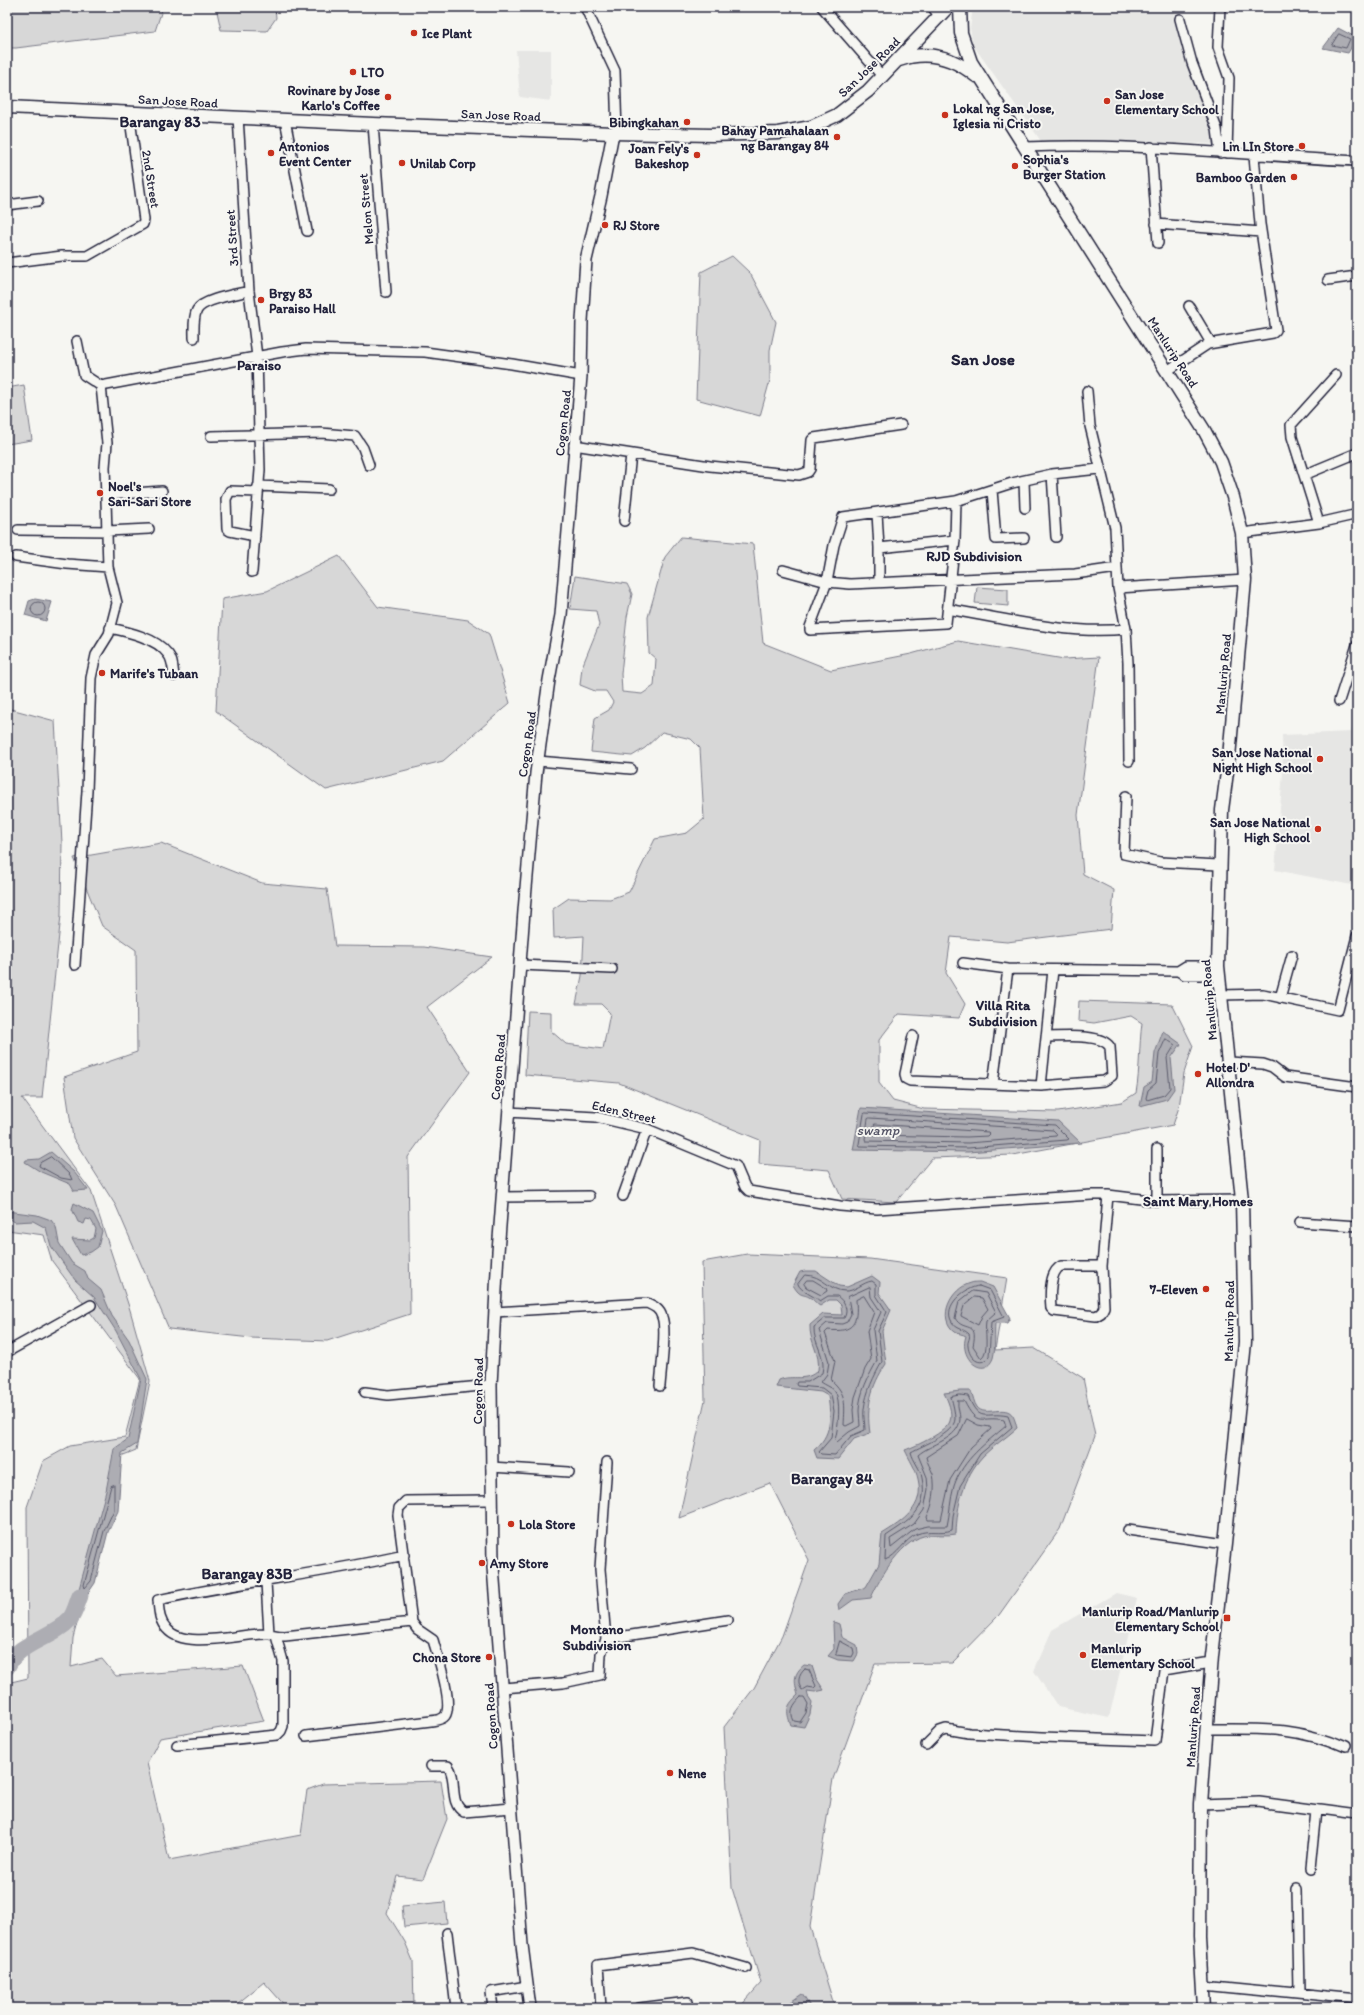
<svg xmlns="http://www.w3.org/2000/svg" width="1364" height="2015" font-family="Itim,sans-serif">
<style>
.built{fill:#e6e6e4}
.green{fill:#d7d7d7;stroke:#7c7c89}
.water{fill:#adadb3;stroke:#757583}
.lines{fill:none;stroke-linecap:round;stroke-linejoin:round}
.shore{stroke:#5a5a6b;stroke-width:1}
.river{stroke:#adadb3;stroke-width:17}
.minor-casing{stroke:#22223b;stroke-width:12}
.tertiary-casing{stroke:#22223b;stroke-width:14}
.secondary-casing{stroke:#22223b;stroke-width:15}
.minor{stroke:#f6f6f2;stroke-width:9}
.tertiary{stroke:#f6f6f2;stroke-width:11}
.secondary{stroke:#f6f6f2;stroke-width:12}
.poi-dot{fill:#c8321e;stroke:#f6f6f2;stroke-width:1.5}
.labels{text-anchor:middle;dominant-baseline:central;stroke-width:4;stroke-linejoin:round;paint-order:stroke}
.poi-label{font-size:13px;font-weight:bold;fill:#22223b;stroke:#f6f6f2;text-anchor:start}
.street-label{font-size:13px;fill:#22223b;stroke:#f6f6f2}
.neighbourhood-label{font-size:14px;font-weight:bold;fill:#22223b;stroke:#f6f6f2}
.water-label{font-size:14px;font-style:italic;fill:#535365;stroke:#f6f6f2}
.quarter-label{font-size:15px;font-weight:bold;fill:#22223b;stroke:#f6f6f2}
.district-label{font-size:17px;font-weight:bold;fill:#22223b;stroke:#f6f6f2}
</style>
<rect width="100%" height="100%" fill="#f6f6f2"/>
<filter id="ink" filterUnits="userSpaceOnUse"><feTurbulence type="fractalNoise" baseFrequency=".025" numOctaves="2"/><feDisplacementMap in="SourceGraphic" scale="8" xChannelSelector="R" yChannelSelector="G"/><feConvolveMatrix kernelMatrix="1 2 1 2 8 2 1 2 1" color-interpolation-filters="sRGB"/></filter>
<g filter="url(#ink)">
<path class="built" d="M973 7H1172L1215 144 1041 141 973 45 970 28Z
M516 50H551V101L520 97Z
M1357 712V886L1275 870 1283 772 1282 735 1351 732Z
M1116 1593 1137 1598 1109 1718 1058 1707 1034 1671 1052 1630Z"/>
<path class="green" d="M7 7H163L155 31 16 48H7Z
M216 7H275L276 18 267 31 221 30Z
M732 256 750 273 776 322 770 350V380L760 416 696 399 701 272Z
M24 385 32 440 7 444V388Z
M681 537 753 544 763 643 831 670 911 654 958 641 1064 659 1099 657 1078 815 1083 874 1114 890 1111 929 1007 942 951 937 946 973 965 1004 959 1018 899 1014 879 1040V1083L893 1101 924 1109 1058 1112 1122 1102 1136 1093C1140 1070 1139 1046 1142 1023L1131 1016 1094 1023 1078 1021 1079 1001 1172 1004 1193 1046 1184 1073 1179 1107 1173 1125 1013 1155 932 1158 896 1202 842 1199 829 1170 759 1164 760 1140 619 1083 525 1075 528 1011 551 1012V1031L566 1044 603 1049 610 1013 601 1004H576L582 976 584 936 554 938 553 909 569 898 610 899 629 892 655 839 687 833 704 819 700 748 691 739 662 732 645 748 632 756 591 752 595 718 609 710 613 702 606 691H595L580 685 582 667 599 625 596 611 570 609 575 576 627 584 632 594 627 617 621 674 622 692 642 694 654 686 656 659 649 653 648 617 665 557Z
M339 556 378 607 468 620 489 634 510 703 443 761 326 790 216 711 222 599 267 591Z
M977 587 1008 589V606L975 603Z
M7 708 55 721 62 843 61 915 42 1098H22L91 1191 130 1310 150 1381 136 1450 121 1456 73 1638 71 1667 102 1659 116 1676 243 1666 264 1721 160 1738 147 1763 169 1860 301 1835 307 1790 323 1784 441 1781 447 1819 423 1879 397 1876 387 1913 405 1942 413 1961 414 2008H371L370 2006 361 2008H287L264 1982 232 2008H7V1683L28 1678 27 1507 43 1461 70 1446 125 1437 140 1379 52 1261 44 1235 7 1230Z
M161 843 262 883 327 889 335 946 424 947 492 957 427 1007 470 1072 408 1157 410 1314 327 1341 251 1338 169 1329 116 1206 73 1138 64 1077 137 1052 136 950 102 926 74 858Z
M747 1254 870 1259 1007 1278 995 1350 1034 1348 1083 1378 1095 1436 1060 1529 999 1615 952 1663 875 1664 833 1779 810 1927 835 2008H739L761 1983 732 1888 724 1727 754 1688 782 1636 809 1560 770 1483 679 1518 705 1400 702 1262Z
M445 1902 447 1923 404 1927 402 1906Z"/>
<path class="water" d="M1338 28 1357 38 1348 53 1323 48Z
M35 599 52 602 46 621 25 615 29 601Z
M1163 1031 1181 1044 1171 1058 1174 1089 1167 1099 1140 1106 1144 1087 1152 1082 1155 1053Z
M861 1108 1058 1121 1081 1143 968 1152 853 1150Z
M51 1152 74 1172 88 1190 74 1191 70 1184 41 1172 25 1162 26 1160 39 1159Z
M74 1203 93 1213 102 1231 98 1247 91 1252 81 1255 72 1239 90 1240 94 1238 96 1229 91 1220 86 1219 84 1224 78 1222 72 1209Z
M7 1211 37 1215 51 1220 56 1227 59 1243 72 1263 85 1271 88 1279 101 1290 112 1316 129 1340 147 1379 137 1444 122 1453 118 1511 108 1532 95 1583 71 1618 106 1491 114 1449 128 1439 141 1379 116 1331 94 1297 75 1280 51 1246 46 1228 33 1221 15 1222 7 1218Z
M805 1271H816L839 1286 847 1287 872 1276 880 1282 879 1293 891 1310 882 1331 886 1364C871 1386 866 1406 870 1433L854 1439 838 1459 817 1458 814 1450C832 1435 831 1418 828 1396L821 1392 776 1387 779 1380C793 1374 806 1383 818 1370 821 1354 809 1342 810 1325L823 1314 842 1315 841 1305 836 1300H829L820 1306C816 1304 815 1301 812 1299 803 1292 801 1299 793 1285L800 1272Z
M980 1282 993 1287 1010 1318 1007 1323H995C994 1335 996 1347 993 1358 985 1380 958 1359 966 1336 963 1334 958 1334 955 1332 936 1318 951 1288 971 1283 973 1282 977 1282 980 1282Z
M960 1391H971C973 1396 974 1403 977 1407 985 1418 1006 1403 1013 1416 1015 1419 1016 1425 1017 1428 1006 1438 993 1446 983 1456 963 1478 957 1505 956 1534 947 1536 938 1534 929 1535 903 1537 880 1577 871 1598L853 1600 839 1610 838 1604 845 1594 866 1587 879 1564 882 1534C903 1521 925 1507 918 1479 916 1469 909 1459 905 1450 916 1446 947 1432 950 1421 953 1412 948 1401 944 1393Z
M834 1622 839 1624 842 1637 857 1645 858 1654 854 1661 838 1660 828 1656 834 1649 833 1624Z
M804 1665 812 1666 816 1678 824 1690 815 1692 807 1691 808 1696 812 1702 810 1714 804 1727 791 1725C785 1710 787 1705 798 1695 794 1681 793 1674 804 1665Z
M802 1994 811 2008H782Z"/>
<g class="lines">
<path class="shore" d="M1339 34 1350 39 1346 48 1332 45Z
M31 609a7 7 0 1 1 14 0a7 7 0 1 1-14 0Z
M1166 1039 1175 1045 1167 1058 1170 1088 1164 1095 1147 1100 1146 1098 1148 1090 1156 1083 1159 1054Z
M866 1113 1055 1125 1069 1139 1067 1140 968 1148 860 1146 859 1144 864 1114Z
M870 1118 1053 1130 1057 1134 1056 1136 968 1143 866 1141 865 1139 868 1119Z
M875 1124 988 1132 990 1134 988 1136 967 1137 874 1135 872 1133Z
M51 1157 70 1175 72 1180 61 1178 39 1166 40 1163Z
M805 1275C823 1275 829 1291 845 1291 854 1292 863 1282 872 1281L876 1284V1295L887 1312 878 1331 882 1362C874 1376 866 1392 864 1409 863 1416 865 1423 865 1430L851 1436 835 1455 821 1454 819 1452 831 1438 834 1411 831 1395 822 1388 797 1386 796 1384 797 1382H808L822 1373C827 1356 813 1344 814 1327L825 1318H844C849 1310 844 1301 837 1296H828L820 1301C814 1296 800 1291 798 1284Z
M807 1280H813L826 1288 827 1291 821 1295 806 1287 804 1284Z
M979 1286 990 1290 1004 1317 991 1322 989 1357C980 1368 969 1358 968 1346 967 1341 971 1338 969 1334 963 1328 957 1330 952 1322 942 1306 965 1287 979 1286Z
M870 1287 871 1297 881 1312 873 1330 877 1361C869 1375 859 1394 859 1411 859 1416 860 1421 860 1426L849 1432 837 1442 835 1440C838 1429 842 1399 834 1390 831 1387 825 1385 821 1382L827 1374 829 1362 819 1330 827 1323 842 1324 847 1322 851 1314 848 1297Z
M973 1291 986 1293 996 1312 986 1321C984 1331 990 1352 981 1358L973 1346C979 1319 963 1333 955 1318L959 1302Z
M864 1296 874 1312 867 1331 871 1359 865 1369 855 1397 853 1410 854 1422 846 1426 844 1425C845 1404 847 1394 831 1380L835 1361 825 1333 828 1330C854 1333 858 1323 856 1300Z
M975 1297 982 1298 988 1309 982 1316 978 1325 961 1316 964 1306Z
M960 1395 968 1396C980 1425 985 1411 1008 1416L1012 1427 980 1454 960 1486 953 1516 952 1530C940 1534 929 1529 917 1534 905 1539 897 1556 885 1560L886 1536C908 1521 929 1511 922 1478 921 1469 913 1461 911 1452 923 1445 954 1434 955 1419 955 1412 953 1404 951 1397Z
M958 1401H964C978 1429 981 1415 1004 1420L1006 1426C986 1443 963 1459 954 1486 950 1500 950 1513 947 1526H928L915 1529 891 1548 890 1539 914 1524 924 1510 928 1489 927 1477 918 1455C930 1444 959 1439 960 1419 960 1413 957 1407 958 1401Z
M967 1419 978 1425 990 1427 991 1429 971 1447 950 1480 941 1520H928L927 1517C933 1506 936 1488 933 1474 931 1468 927 1463 926 1457L958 1436Z
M114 1485V1510L104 1531 91 1581 85 1588 84 1585 111 1486Z
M840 1641 853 1648 854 1653 852 1657 836 1655Z
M805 1669 809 1670 816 1686 814 1688 807 1687 802 1690C797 1683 798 1675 805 1669Z
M801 1697H804L808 1704 806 1713 800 1722 794 1721C789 1711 793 1705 801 1697Z"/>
<path class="river" d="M7 1667C18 1642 53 1638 70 1619 75 1613 77 1603 80 1596"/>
<g class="minor-casing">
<path id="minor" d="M585 7 615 71 617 133
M822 7 882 76
M932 7 940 16
M1220 7 1218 47 1229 78 1227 153
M1180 19 1192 63 1217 129 1220 153
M238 117 249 291 257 357 260 470 252 572
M285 120 307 231
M373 124 386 292
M1025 147C1136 142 1246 156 1357 161
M1151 147 1158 243
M7 205 38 201
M1156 224 1261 232
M7 263 62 256H87L143 224 144 220 129 112
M1328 280 1357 276
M1189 306 1211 343
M194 338C194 330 193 317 197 310 203 299 237 294 249 291
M77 341 84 375 101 386
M1167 371 1208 344 1273 333 1276 330 1260 224 1254 156
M1087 391 1090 426 1115 528 1118 588 1126 629 1128 663 1129 761
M211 436 321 433 355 436 363 448 369 465
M574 445 710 466 799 475 808 472 810 469 812 440 814 438 901 425
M1052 474 1056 537
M1304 475 1357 453
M1024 481 1025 508
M258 486 329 489
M992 490 996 539 1024 538
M107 495 162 491
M956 501 955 540 946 623 810 630V627L827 582 834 545 843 517 956 501 1012 483 1052 474 1099 469
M877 513 879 548V582
M624 521 631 454
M1319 523 1292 437 1291 425 1336 375
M18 530 107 531 149 529
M1242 533 1319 523 1354 515 1357 516
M255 536 230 531 227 529 226 499 230 491 258 492
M879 548 955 540
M16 557 67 564 108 567
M783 570 827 582 850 584 1075 574 1117 568
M1118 588 1245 580
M948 609C1006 619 1067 635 1126 629
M110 628C128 632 156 638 167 653 173 659 173 669 174 676
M1339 701 1357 645
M538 761 631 769
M1126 796 1124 854 1160 862 1219 865
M963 963 1008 969 1178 971 1185 975H1219
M75 965 87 791 91 678 96 655 109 634 117 603 108 567 105 467 107 443 101 386 282 352 306 349 425 352 512 364 581 376
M520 965 612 969
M1178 971 1186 966H1218
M1222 995 1263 994 1338 1010 1357 936
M1280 998 1292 955
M913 1036 905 1074 906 1079 910 1081 1041 1086 1104 1081 1112 1076 1110 1047C1101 1033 1062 1037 1046 1037
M1229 1062 1263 1064 1272 1067 1285 1077 1357 1087
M993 1084 1008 969
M1041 1086 1053 970
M508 1112 596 1117 647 1129 736 1166 745 1187 749 1191 840 1206 877 1209 1092 1195H1108L1157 1201 1242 1200
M623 1196 647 1129
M502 1197 589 1196
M1157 1201V1149
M1300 1222 1357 1226
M1102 1266H1061C1049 1272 1050 1297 1051 1308L1054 1311 1096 1316 1101 1313 1104 1307 1102 1266 1108 1195
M495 1312 647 1303C654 1306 660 1309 662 1317 667 1329 661 1371 660 1386
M7 1352 91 1305
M365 1392 388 1395 491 1385
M491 1467 569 1472
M1128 1530 1225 1544
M404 1555C322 1574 239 1582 158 1600 159 1611 159 1621 167 1629 185 1651 245 1632 270 1634 275 1635 279 1636 285 1636L412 1622
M266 1582 269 1634
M606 1639 600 1569 607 1462
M503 1688 563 1683 600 1675 601 1654 606 1639 728 1620
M1207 1729C1259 1729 1296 1726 1345 1748
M306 1736 431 1721C436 1720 442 1720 445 1716 454 1704 437 1654 433 1640L417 1629 412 1622 398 1515 399 1508 406 1501 491 1500
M177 1745 277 1735 281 1731 283 1726V1661L276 1636
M926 1745 940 1731 946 1729 969 1733 1042 1737 1155 1741 1164 1670 1211 1662
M431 1766H448C458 1779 448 1803 464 1812L512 1808
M1201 1804 1259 1802 1357 1815
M1310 1870 1316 1810
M1296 1888 1298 1993
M447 1933 456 2008
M1203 1984 1357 1999
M493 2008 491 1992 527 1986
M601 2008 598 1965 693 1953 746 1968
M639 2008 688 2002"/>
</g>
<g class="tertiary-casing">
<path id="tertiary" d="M530 2008 522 1945 493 1567 491 1385 498 1252 524 911 536 773 549 680 561 615 581 376 582 321 586 260 601 196 613 133"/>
</g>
<g class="secondary-casing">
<path id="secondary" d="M960 7 961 33 971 62 1204 430 1221 462 1233 497 1242 533 1245 580 1229 757 1222 810 1218 966 1242 1200 1245 1342 1225 1544 1212 1656 1201 1804 1200 1938 1204 2008
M899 60C927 50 953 57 976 76
M7 107 373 124 613 133 712 135 778 133 811 127 837 115 868 91 948 7"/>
</g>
<use href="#minor" class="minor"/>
<use href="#tertiary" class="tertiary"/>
<use href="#secondary" class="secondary"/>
</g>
</g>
<g class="poi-dot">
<circle cx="414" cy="33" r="4"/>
<circle cx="353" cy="72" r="4"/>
<circle cx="388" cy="97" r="4"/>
<circle cx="1107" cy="101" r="4"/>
<circle cx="945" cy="115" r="4"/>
<circle cx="687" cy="122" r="4"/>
<circle cx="837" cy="137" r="4"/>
<circle cx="1302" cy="146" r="4"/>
<circle cx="271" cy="153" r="4"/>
<circle cx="697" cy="155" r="4"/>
<circle cx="402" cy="163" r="4"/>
<circle cx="1015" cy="166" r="4"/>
<circle cx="1294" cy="177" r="4"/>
<circle cx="605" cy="225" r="4"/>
<circle cx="261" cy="300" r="4"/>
<circle cx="100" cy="493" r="4"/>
<circle cx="102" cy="673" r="4"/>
<circle cx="1320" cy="759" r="4"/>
<circle cx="1318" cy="829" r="4"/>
<circle cx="1198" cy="1074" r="4"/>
<circle cx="1206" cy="1289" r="4"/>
<circle cx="511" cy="1524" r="4"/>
<circle cx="482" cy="1563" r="4"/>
<rect x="1223" y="1614" width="8" height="8" rx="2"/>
<circle cx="1083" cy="1655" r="4"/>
<circle cx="489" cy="1657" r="4"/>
<circle cx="670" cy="1773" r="4"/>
</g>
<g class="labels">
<g class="poi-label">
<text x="422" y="33">Ice Plant</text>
<text x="361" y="72">LTO</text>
<text x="380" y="90" text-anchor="end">Rovinare by Jose<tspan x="380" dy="15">Karlo's Coffee</tspan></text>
<text x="1115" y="94">San Jose<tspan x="1115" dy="15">Elementary School</tspan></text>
<text x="953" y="108">Lokal ng San Jose,<tspan x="953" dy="15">Iglesia ni Cristo</tspan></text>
<text x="679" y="122" text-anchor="end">Bibingkahan</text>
<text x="829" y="130" text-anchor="end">Bahay Pamahalaan<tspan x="829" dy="15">ng Barangay 84</tspan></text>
<text x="279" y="146">Antonios<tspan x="279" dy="15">Event Center</tspan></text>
<text x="1294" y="146" text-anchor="end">Lin LIn Store</text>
<text x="689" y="148" text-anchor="end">Joan Fely's<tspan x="689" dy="15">Bakeshop</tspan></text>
<text x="1023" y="159">Sophia's<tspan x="1023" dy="15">Burger Station</tspan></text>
<text x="410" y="163">Unilab Corp</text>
<text x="1286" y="177" text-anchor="end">Bamboo Garden</text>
<text x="613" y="225">RJ Store</text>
<text x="269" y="293">Brgy 83<tspan x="269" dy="15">Paraiso Hall</tspan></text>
<text x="108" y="486">Noel's<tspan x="108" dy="15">Sari-Sari Store</tspan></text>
<text x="110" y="673">Marife's Tubaan</text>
<text x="1312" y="752" text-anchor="end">San Jose National<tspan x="1312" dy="15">Night High School</tspan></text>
<text x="1310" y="822" text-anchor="end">San Jose National<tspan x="1310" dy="15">High School</tspan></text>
<text x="1206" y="1067">Hotel D'<tspan x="1206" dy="15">Allondra</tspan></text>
<text x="1198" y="1289" text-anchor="end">7-Eleven</text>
<text x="519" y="1524">Lola Store</text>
<text x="490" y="1563">Amy Store</text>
<text x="1219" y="1611" text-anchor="end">Manlurip Road/Manlurip<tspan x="1219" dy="15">Elementary School</tspan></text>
<text x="1091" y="1648">Manlurip<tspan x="1091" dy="15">Elementary School</tspan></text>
<text x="481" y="1657" text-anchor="end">Chona Store</text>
<text x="678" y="1773">Nene</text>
</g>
<g class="street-label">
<text transform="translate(869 67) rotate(-44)">San Jose Road</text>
<text transform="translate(178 101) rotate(3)">San Jose Road</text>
<text transform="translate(501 115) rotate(2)">San Jose Road</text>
<text transform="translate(151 179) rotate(81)">2nd Street</text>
<text transform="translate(366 209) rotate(-95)">Melon Street</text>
<text transform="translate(232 238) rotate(-94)">3rd Street</text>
<text transform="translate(1173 352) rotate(57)">Manlurip Road</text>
<text transform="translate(563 423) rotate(-84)">Cogon Road</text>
<text transform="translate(1223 674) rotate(-85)">Manlurip Road</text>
<text transform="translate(527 744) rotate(-82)">Cogon Road</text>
<text transform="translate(1209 1000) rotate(-95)">Manlurip Road</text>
<text transform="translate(498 1067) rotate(-85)">Cogon Road</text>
<text transform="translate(624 1112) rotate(13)">Eden Street</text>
<text transform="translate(1229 1321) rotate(-89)">Manlurip Road</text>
<text transform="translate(478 1391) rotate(-89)">Cogon Road</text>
<text transform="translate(491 1716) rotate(-94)">Cogon Road</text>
<text transform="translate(1193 1727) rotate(-86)">Manlurip Road</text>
</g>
<g class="neighbourhood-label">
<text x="259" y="365">Paraiso</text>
<text x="974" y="556">RJD Subdivision</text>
<text x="1003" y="1005">Villa Rita<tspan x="1003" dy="16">Subdivision</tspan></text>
<text x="1198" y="1201">Saint Mary Homes</text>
<text x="597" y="1629">Montano<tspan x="597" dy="16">Subdivision</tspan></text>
</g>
<g class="water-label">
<text x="878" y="1130">swamp</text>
</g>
<g class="quarter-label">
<text x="160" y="122">Barangay 83</text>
<text x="832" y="1479">Barangay 84</text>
<text x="247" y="1574">Barangay 83B</text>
</g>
<g class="district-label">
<text x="983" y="359">San Jose</text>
</g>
</g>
<rect width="1364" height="2015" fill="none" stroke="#f6f6f2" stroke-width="24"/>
<rect x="12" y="12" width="1340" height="1991" fill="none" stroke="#22223b" stroke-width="1.5" filter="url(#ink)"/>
</svg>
